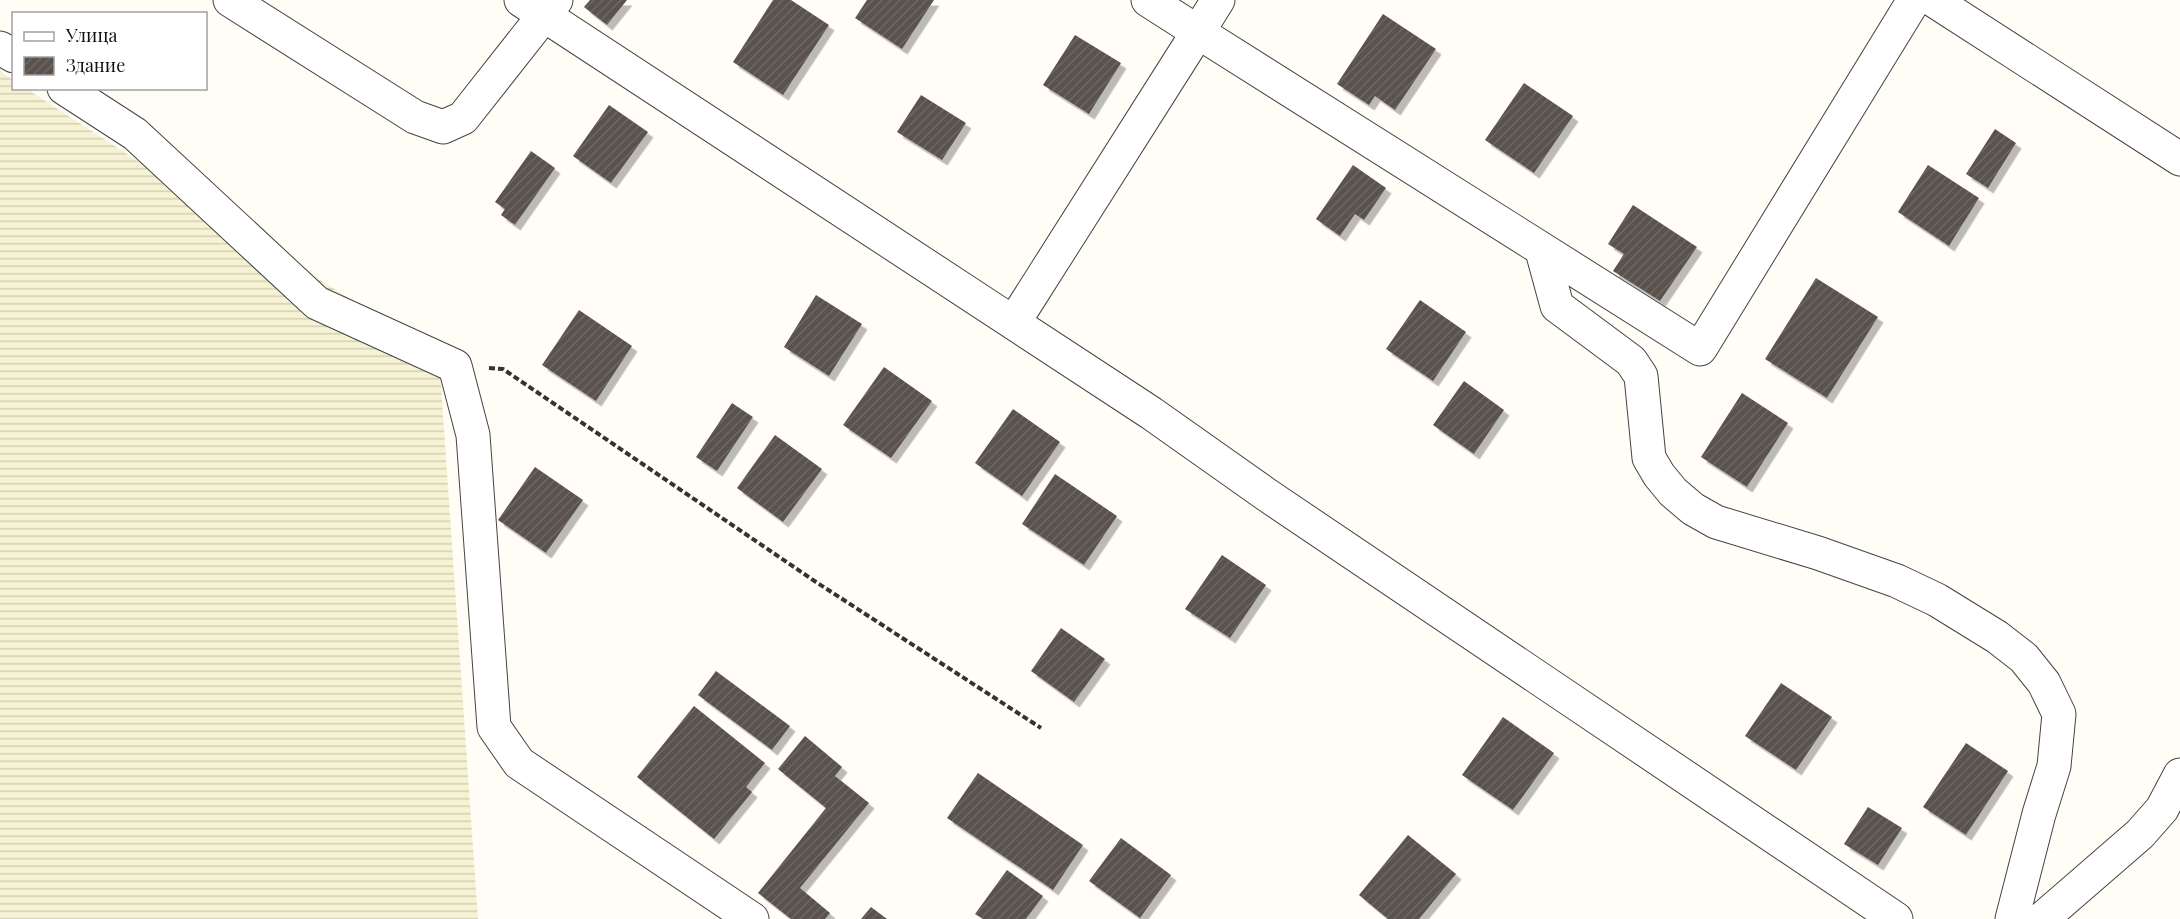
<svg xmlns="http://www.w3.org/2000/svg" width="2180" height="919" font-family="'Playfair Display',serif">
<style>
.farmland{fill:url(#farmland-rules)}
.building{fill:url(#building-hatch);filter:url(#shadow)}
.lines{fill:none;stroke-linecap:round;stroke-linejoin:round}
.minor-casing{stroke:#444;stroke-width:35}
.path{stroke:#333;stroke-width:4;stroke-dasharray:6 3;stroke-linecap:butt}
.minor{stroke:#fff;stroke-width:33}
</style>
<defs>
<pattern id="farmland-rules" width="6" height="5" patternUnits="userSpaceOnUse" patternTransform="scale(1.5)"><rect width="6" height="5" fill="#f6f3d4"/><path d="M0 2.5h6" fill="none" stroke="#d2cfb5"/></pattern>
<pattern id="building-hatch" width="6" height="6" patternUnits="userSpaceOnUse" patternTransform="scale(1.5)"><rect width="6" height="6" fill="#5a524d"/><path d="M-1 1l2-2M0 6l6-6M5 7l2-2" fill="none" stroke="#6d6662"/></pattern>
<filter id="shadow"><feDropShadow dx="5.5" dy="5.5" stdDeviation="0" flood-color="#0004"/></filter>
</defs>
<rect width="100%" height="100%" fill="#fffdf5"/>
<path class="farmland" d="M0 71 13 80 14 88 27 89 439 357 478 919H0Z"/>
<path class="building" d="M590 0H627L607 25 584 7Z
M773 0H791L829 25 783 95 733 62Z
M867 0H934L902 49 855 18Z
M1383 14 1436 49 1395 110 1375 96 1369 105 1337 84Z
M1075 35 1121 63 1089 114 1043 85Z
M1524 83 1573 116 1534 173 1485 140Z
M921 95 966 123 942 160 897 132Z
M609 105 648 132 611 183 573 156Z
M1995 129 2016 143 1988 188 1966 174Z
M531 151 555 168 515 225 501 215 505 209 495 202Z
M1353 165 1386 188 1364 220 1355 214 1340 236 1316 219Z
M1928 165 1979 198 1949 246 1898 212Z
M1633 205 1697 247 1660 301 1613 271 1624 254 1608 244Z
M1816 278 1878 317 1827 398 1765 359Z
M816 295 862 324 829 376 784 347Z
M1420 300 1466 332 1433 381 1386 349Z
M579 310 632 346 596 401 542 365Z
M884 367 932 401 891 458 843 425Z
M1464 381 1504 410 1474 454 1433 425Z
M1742 393 1788 423 1747 487 1701 457Z
M732 403 753 417 717 471 696 457Z
M1013 409 1060 442 1022 496 975 463Z
M775 435 822 469 783 522 737 488Z
M535 467 583 500 546 553 498 520Z
M1055 474 1117 516 1084 565 1022 524Z
M1222 555 1266 585 1230 638 1185 609Z
M1061 628 1105 659 1074 702 1031 671Z
M716 671 790 726 772 750 698 695Z
M1781 683 1832 717 1796 770 1745 736Z
M694 706 765 763 746 787 752 792 714 839 637 777Z
M1503 717 1554 753 1513 810 1462 775Z
M805 736 842 767 835 776 869 803 800 888 830 913 825 919H791L758 893 826 808 778 769Z
M1966 743 2008 771 1966 835 1923 807Z
M978 773 1083 845 1053 890 947 818Z
M1868 807 1902 828 1878 865 1844 844Z
M1408 835 1456 874 1419 919H1388L1359 895Z
M1121 838 1171 875 1140 918 1089 881Z
M1007 870 1043 896 1026 919H983L975 914Z
M871 907 887 919H861Z"/>
<g class="lines">
<g class="minor-casing">
<path id="minor" d="M230 0 415 117 443 127 463 118 556 0
M521 0 1151 413 1267 495 1896 919
M1218 0 1198 32 1700 349 1914 0
M1933 0 2180 159
M0 48 14 56
M64 88 135 134 317 303 455 366 473 435 494 727 519 763 752 919
M1542 251 1557 306 1631 361 1641 376 1649 458 1659 475 1673 492 1693 509 1716 522 1818 553 1897 581 1937 600 1997 637 2024 658 2044 683 2059 714 2054 766 2039 814 2012 919
M1014 322 1198 32 1148 0
M2042 919 2140 834 2162 809 2180 775"/>
</g>
<path class="path" d="M489 368 503 369 816 582 1041 728"/>
<use href="#minor" class="minor"/>
</g>
<rect x="12" y="12" width="195" height="78" fill="#ffffff" stroke="#a0a0a0" stroke-width="1.5"/>
<rect x="24" y="32" width="30" height="9" fill="#ffffff" stroke="#a0a0a0" stroke-width="1.5"/>
<text x="66" y="42" font-size="18" fill="#111111">Улица</text>
<rect x="24" y="57" width="30" height="18" fill="url(#building-hatch)" stroke="#a0a0a0" stroke-width="1.5"/>
<text x="66" y="72" font-size="18" fill="#111111">Здание</text>
</svg>
